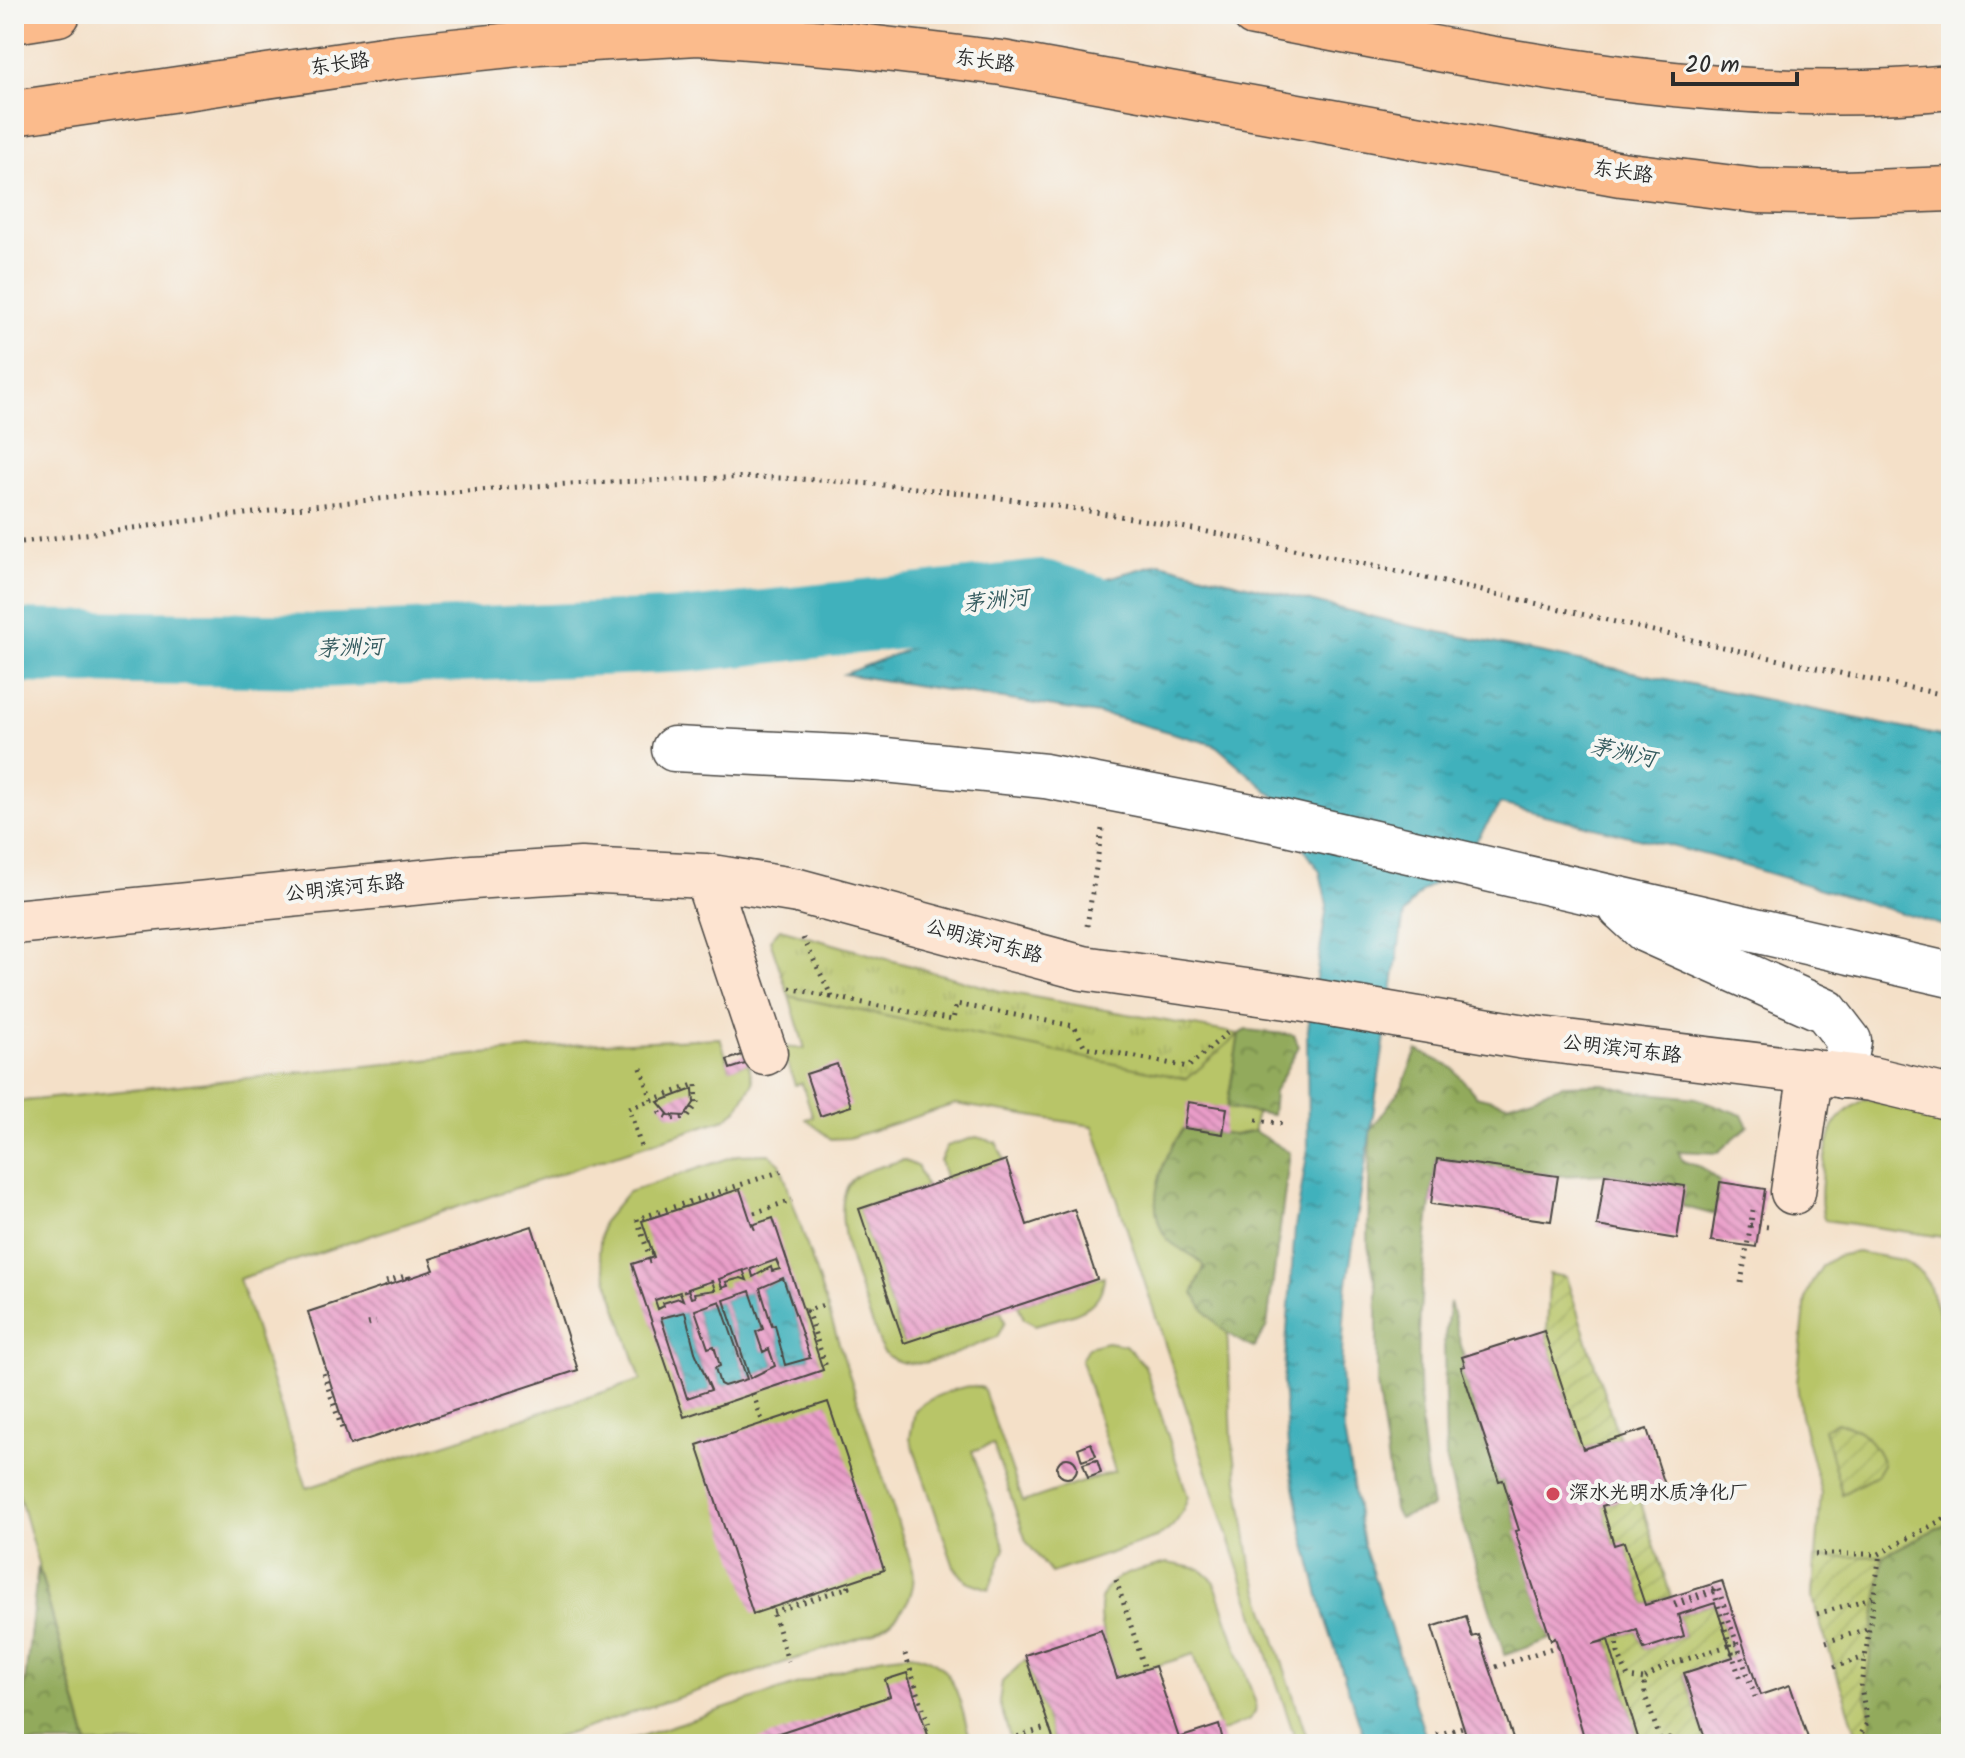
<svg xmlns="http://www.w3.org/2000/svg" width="1965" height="1758" font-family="Kalam,'LXGW WenKai TC',sans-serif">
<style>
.grass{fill:#b8c567;stroke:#727849;stroke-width:2}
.forest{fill:url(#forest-crowns);stroke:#5e6a44;stroke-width:2}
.park{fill:url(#park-tufts);stroke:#727849;stroke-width:2}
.garden{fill:url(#garden-furrows);stroke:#727849;stroke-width:2}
.water{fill:url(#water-ripples);stroke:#366e74;stroke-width:2}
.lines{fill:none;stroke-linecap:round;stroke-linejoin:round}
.river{stroke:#41b1bc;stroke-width:74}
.building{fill:url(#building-back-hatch);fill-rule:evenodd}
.street-casing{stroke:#494643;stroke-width:47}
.secondary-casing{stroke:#494643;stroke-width:47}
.primary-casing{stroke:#494643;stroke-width:47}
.path{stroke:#494643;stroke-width:5;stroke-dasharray:2 6;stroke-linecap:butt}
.street{stroke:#fff;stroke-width:44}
.secondary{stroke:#fde4d1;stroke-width:44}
.primary{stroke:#fbbb8c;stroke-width:44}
.path-bridge{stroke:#494643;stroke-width:5;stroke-dasharray:2 6;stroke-linecap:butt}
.poi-dot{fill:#d1495b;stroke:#f6f6f2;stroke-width:3}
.labels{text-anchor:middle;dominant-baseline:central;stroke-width:8;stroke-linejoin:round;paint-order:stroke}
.street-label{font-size:20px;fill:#2b2b2b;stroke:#f6f6f2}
.poi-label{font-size:20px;fill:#2b2b2b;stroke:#f6f6f2;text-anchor:start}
.water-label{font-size:22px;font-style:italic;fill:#335a5e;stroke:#f6f6f2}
</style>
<defs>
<pattern id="forest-crowns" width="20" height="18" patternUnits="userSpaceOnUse" patternTransform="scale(2)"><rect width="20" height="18" fill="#92aa5c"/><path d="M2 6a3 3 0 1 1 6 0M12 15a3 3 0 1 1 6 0" fill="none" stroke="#778b4c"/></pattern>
<pattern id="park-tufts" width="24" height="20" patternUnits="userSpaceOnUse" patternTransform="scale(2)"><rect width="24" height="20" fill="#b8c567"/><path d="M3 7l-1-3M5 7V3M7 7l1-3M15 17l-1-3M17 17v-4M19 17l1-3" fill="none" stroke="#9ea95a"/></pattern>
<pattern id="garden-furrows" width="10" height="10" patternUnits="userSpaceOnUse" patternTransform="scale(2)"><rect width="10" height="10" fill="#b8c567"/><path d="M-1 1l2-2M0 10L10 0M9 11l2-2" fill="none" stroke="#9ea95a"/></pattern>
<pattern id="water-ripples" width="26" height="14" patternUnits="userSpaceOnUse" patternTransform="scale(2)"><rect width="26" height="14" fill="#41b1bc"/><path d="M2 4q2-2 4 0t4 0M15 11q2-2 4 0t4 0" fill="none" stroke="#379099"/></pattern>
<pattern id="building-back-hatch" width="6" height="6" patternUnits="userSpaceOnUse" patternTransform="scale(2)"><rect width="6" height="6" fill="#e99cc8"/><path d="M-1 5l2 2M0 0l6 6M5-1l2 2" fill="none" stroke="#bd7fa3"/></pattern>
</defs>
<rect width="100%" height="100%" fill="#f6f6f2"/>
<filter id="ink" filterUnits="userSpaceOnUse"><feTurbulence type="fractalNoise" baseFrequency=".0125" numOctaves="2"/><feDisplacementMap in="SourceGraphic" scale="16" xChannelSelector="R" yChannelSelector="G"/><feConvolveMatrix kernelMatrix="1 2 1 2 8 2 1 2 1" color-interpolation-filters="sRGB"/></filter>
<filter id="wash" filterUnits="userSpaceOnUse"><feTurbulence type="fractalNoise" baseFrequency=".006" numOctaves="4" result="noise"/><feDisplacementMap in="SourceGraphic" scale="32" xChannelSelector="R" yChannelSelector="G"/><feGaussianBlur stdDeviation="1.8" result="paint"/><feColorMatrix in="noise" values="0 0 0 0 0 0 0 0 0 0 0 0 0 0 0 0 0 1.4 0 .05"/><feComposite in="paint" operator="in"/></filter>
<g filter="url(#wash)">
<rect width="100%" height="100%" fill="#f4e0c8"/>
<path class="grass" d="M789 996 1187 1078 1239 1034 1227 1108 1256 1113 1227 1327 1232 1439 1251 1566 1309 1744H1297L1093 1126 955 1104 849 1138 831 1139 806 1119 813 1117 802 1083 795 1085 782 1047 805 1049Z
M720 1038 730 1068 748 1063 753 1082 737 1110 725 1119 239 1279 307 1488 641 1380 599 1253 602 1223 628 1192 738 1155 769 1154 780 1163 913 1569C917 1597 899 1620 874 1633L537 1744H88L14 1477V1102L582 1044Z
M1865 1099 1951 1120V1238L1825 1220C1816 1203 1825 1147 1833 1128 1839 1115 1853 1106 1865 1099Z
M976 1137 996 1142 1005 1161 946 1180 940 1161 947 1146Z
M903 1160 918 1167 926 1187 859 1209 903 1342 1001 1311 1005 1322 997 1337C966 1348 908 1382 882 1350 870 1313 823 1214 851 1181 862 1169 888 1165 903 1160Z
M1857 1252 1902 1260 1921 1273 1929 1285 1951 1351V1744H1860L1813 1597 1821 1493 1801 1416 1797 1383 1806 1297 1812 1282 1823 1265 1837 1256Z
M1104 1276C1103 1313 1065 1316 1035 1325L1024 1319 1018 1305Z
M1107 1342 1125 1345 1145 1366 1188 1497C1182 1516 1174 1529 1156 1538L1051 1573 1026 1541 993 1444 972 1451 1005 1548 989 1589 966 1581 954 1567 910 1438 915 1410C928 1398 966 1381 983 1388L1023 1502 1115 1471 1081 1360 1088 1347Z
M1167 1563 1200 1569 1214 1581 1256 1704 1255 1712 1248 1721 1220 1732 1194 1654 1117 1678C1109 1654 1086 1601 1112 1582 1126 1571 1150 1568 1167 1563Z
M910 1654C958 1659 959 1705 972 1744H617L878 1658Z
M1026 1659 1055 1744H1012L999 1702 1002 1682Z"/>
<path class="forest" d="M1247 1030 1293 1035 1299 1046 1274 1092 1272 1115 1227 1108 1239 1034Z
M1417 1050 1453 1068 1476 1096 1508 1104 1563 1085 1604 1084 1630 1091 1696 1098 1742 1115 1748 1126 1717 1153 1678 1151 1683 1161 1701 1167 1720 1182 1715 1215 1682 1206 1684 1186 1605 1174 1558 1176 1437 1159C1419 1284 1409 1381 1432 1507L1399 1518 1394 1509 1377 1385V1290L1368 1245 1370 1131 1402 1087Z
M1184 1128 1233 1135 1254 1131 1290 1153 1267 1326 1254 1348C1225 1336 1210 1320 1193 1293L1204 1267C1194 1251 1174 1250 1165 1236 1144 1203 1163 1156 1184 1128Z
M1450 1302 1464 1357 1465 1366 1461 1367 1499 1481 1503 1480 1519 1530 1516 1531 1551 1639 1505 1655 1461 1519 1446 1459 1444 1342Z
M1949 1522 1951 1744H1861L1872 1723 1865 1692 1883 1556Z
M38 1565 85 1735 88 1744H18Z"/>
<path class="park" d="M780 929 1000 991 1239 1034 1187 1079 789 996 770 940Z"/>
<path class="garden" d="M1549 1274 1566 1277 1619 1438 1583 1449 1547 1340Z
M1836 1422C1860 1427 1875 1441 1883 1464L1876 1476 1842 1494 1824 1429Z
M1638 1494 1671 1596 1645 1605 1624 1543 1614 1545 1602 1506Z
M1883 1556 1865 1692 1872 1723 1860 1744 1817 1614 1813 1597 1815 1558Z
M1715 1603 1733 1657 1684 1674 1706 1742 1640 1744 1608 1639 1637 1630 1644 1649 1684 1636 1678 1615Z"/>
<path class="water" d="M1160 563 1401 624 1951 738V928L1711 856 1500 804 1451 880C1427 881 1416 896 1404 914L1346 1290 1341 1369 1344 1432 1363 1543 1428 1744H1366L1324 1615 1303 1533 1289 1459 1283 1384 1295 1228 1308 1149 1307 1036 1327 905 1320 872 1302 846 1281 802 1215 745 1111 716 844 674 1042 597Z
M783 1278 810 1358 785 1365 775 1326H772L760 1288Z
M750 1291 763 1329 757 1332 763 1351 769 1349 775 1366 750 1378 724 1300Z
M720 1301 747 1379 724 1386 720 1384 715 1368 720 1366 714 1347 708 1348 695 1310Z
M685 1312 695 1353 711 1390 687 1398 661 1318Z"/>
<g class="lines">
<path class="river" d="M14 646 319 651 690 635 1042 597 1139 626"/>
</g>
<g id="blocks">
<path class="building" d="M745 1054 748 1063 730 1069 727 1060Z
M837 1064 851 1106 820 1116 806 1074Z
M693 1089 694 1103 685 1116 669 1115 658 1102Z
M1188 1102 1227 1108 1223 1134 1184 1128Z
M1437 1159 1558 1176 1551 1221 1431 1204Z
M1006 1160 1027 1225 1074 1209 1097 1279 904 1343 859 1209Z
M1605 1174 1685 1186 1677 1239 1597 1226Z
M1720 1182 1765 1189 1756 1247 1711 1241Z
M740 1189 752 1225 773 1218 823 1370 684 1417 632 1264 654 1257 642 1221ZM776 1260 780 1269 772 1271 771 1267 753 1277 751 1269ZM743 1270 747 1280 741 1278 726 1282 728 1286 722 1288 719 1279ZM783 1278 810 1358 785 1365 775 1325 772 1326 760 1288ZM712 1281 715 1290 694 1293 695 1297 691 1298 688 1289ZM750 1291 763 1329 756 1332 763 1352 769 1349 775 1366 750 1378 724 1300ZM680 1292 683 1300 679 1298 663 1303 664 1306 658 1309 655 1300ZM720 1301 747 1379 724 1386 720 1384 715 1368 720 1366 714 1346 708 1348 695 1310ZM685 1312 695 1352 711 1390 687 1398 661 1318Z
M532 1226 578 1370 350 1445 308 1312 434 1270 430 1259Z
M1544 1331 1583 1449 1647 1429 1665 1485 1602 1506 1614 1545 1624 1542 1645 1605 1722 1581 1760 1695 1790 1685 1810 1744H1707L1684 1673 1733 1657 1715 1603 1678 1615 1684 1636 1644 1649 1637 1630 1593 1644 1608 1640 1640 1744H1586L1558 1646 1555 1638 1551 1640 1515 1531 1519 1530 1503 1480 1499 1481 1461 1367 1465 1366 1462 1357Z
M828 1402 884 1570 753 1614 697 1445Z
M1091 1443 1096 1456 1082 1461 1078 1448Z
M1057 1468a10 10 0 1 1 20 0a10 10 0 1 1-20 0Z
M1097 1460 1101 1473 1088 1478 1083 1464Z
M1466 1616 1472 1637 1479 1635 1515 1744H1469L1432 1627Z
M1101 1630 1117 1678 1155 1666 1179 1738 1219 1725 1224 1744H1055L1025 1655Z
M907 1673 931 1744H746L890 1696 885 1680Z"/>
</g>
</g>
<g filter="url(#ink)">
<use href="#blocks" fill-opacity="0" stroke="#494643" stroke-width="2"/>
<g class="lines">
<g class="street-casing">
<path id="street" d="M674 749 865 758 1045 776 1278 821 1951 975
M1621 908 1645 930 1826 1011 1849 1041 1843 1076"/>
</g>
<g class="secondary-casing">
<path id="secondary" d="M706 876 765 1053
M14 922 473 877 581 870 706 876 798 891 1083 968 1288 997 1525 1037 1871 1079 1951 1098
M1793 1192 1811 1071"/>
</g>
<g class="primary-casing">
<path id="primary" d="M1254 14C1481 57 1718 110 1951 87
M14 21 58 14
M14 113 396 57 538 42 698 33 851 45 1002 63 1621 174 1758 191 1844 193 1951 189"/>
</g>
<path class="path" d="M14 543C223 517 431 487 642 481 687 480 734 476 780 478 1178 496 1562 620 1951 696
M1087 926 1102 829
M803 938 832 997 953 1020 956 1004 1074 1026 1085 1047 1188 1067 1227 1033
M790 988 831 997
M641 1068 652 1100 629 1108 641 1147
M652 1100 696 1084 697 1104 688 1117 671 1119 660 1113V1107
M1256 1120 1285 1124
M754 1213 792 1200
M1750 1225 1769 1227
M753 1228 760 1225
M653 1254 649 1255 637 1219 782 1171
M648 1262 655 1260
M746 1269 749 1276
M386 1282 408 1275 409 1279
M1741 1283 1753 1210
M685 1290 687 1297
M807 1310 826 1367H822
M805 1311 827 1304
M368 1324 376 1322
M326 1368 322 1370 343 1432
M753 1394 763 1423
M1815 1554H1879L1951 1515
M1116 1580 1145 1669
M1674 1603 1718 1588 1755 1697
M771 1607 788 1661
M773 1612 849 1587 847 1583
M1817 1614 1874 1597
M1617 1636 1618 1653 1628 1677 1644 1679
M1826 1642 1870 1628
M905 1654 930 1728 927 1729
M1496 1667 1558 1646
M1834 1667 1865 1657
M1437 1735 1463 1727
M1010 1739 1049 1727
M1660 1739 1645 1695 1644 1679 1665 1666 1737 1643
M1858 1740 1867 1723 1861 1686 1880 1553
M1653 1744 1669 1738 1677 1744"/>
<use href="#street" class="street"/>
<use href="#secondary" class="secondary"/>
<use href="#primary" class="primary"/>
<path class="path-bridge" d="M1675 1606 1714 1592 1740 1679"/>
</g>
</g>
<circle class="poi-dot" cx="1553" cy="1494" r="8"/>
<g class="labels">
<g class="street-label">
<text transform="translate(985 62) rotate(8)">东长路</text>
<text transform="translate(340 65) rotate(-8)">东长路</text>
<text transform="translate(1623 173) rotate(8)">东长路</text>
<text transform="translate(345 889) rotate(-6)">公明滨河东路</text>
<text transform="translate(984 942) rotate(15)">公明滨河东路</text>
<text transform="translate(1622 1050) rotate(7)">公明滨河东路</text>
</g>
<g class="poi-label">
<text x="1569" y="1494">深水光明水质净化厂</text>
</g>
<g class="water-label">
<text transform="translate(996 602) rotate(-6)">茅洲河</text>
<text transform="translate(350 649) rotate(-2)">茅洲河</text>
<text transform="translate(1623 754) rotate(13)">茅洲河</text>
</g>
</g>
<rect width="1965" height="1758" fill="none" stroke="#f6f6f2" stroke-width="48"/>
<path d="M1673 72v12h124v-12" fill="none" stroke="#2b2b2b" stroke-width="4"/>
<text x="1685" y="72" font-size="24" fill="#2b2b2b" stroke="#f6f6f2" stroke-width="6" paint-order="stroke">20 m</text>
</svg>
